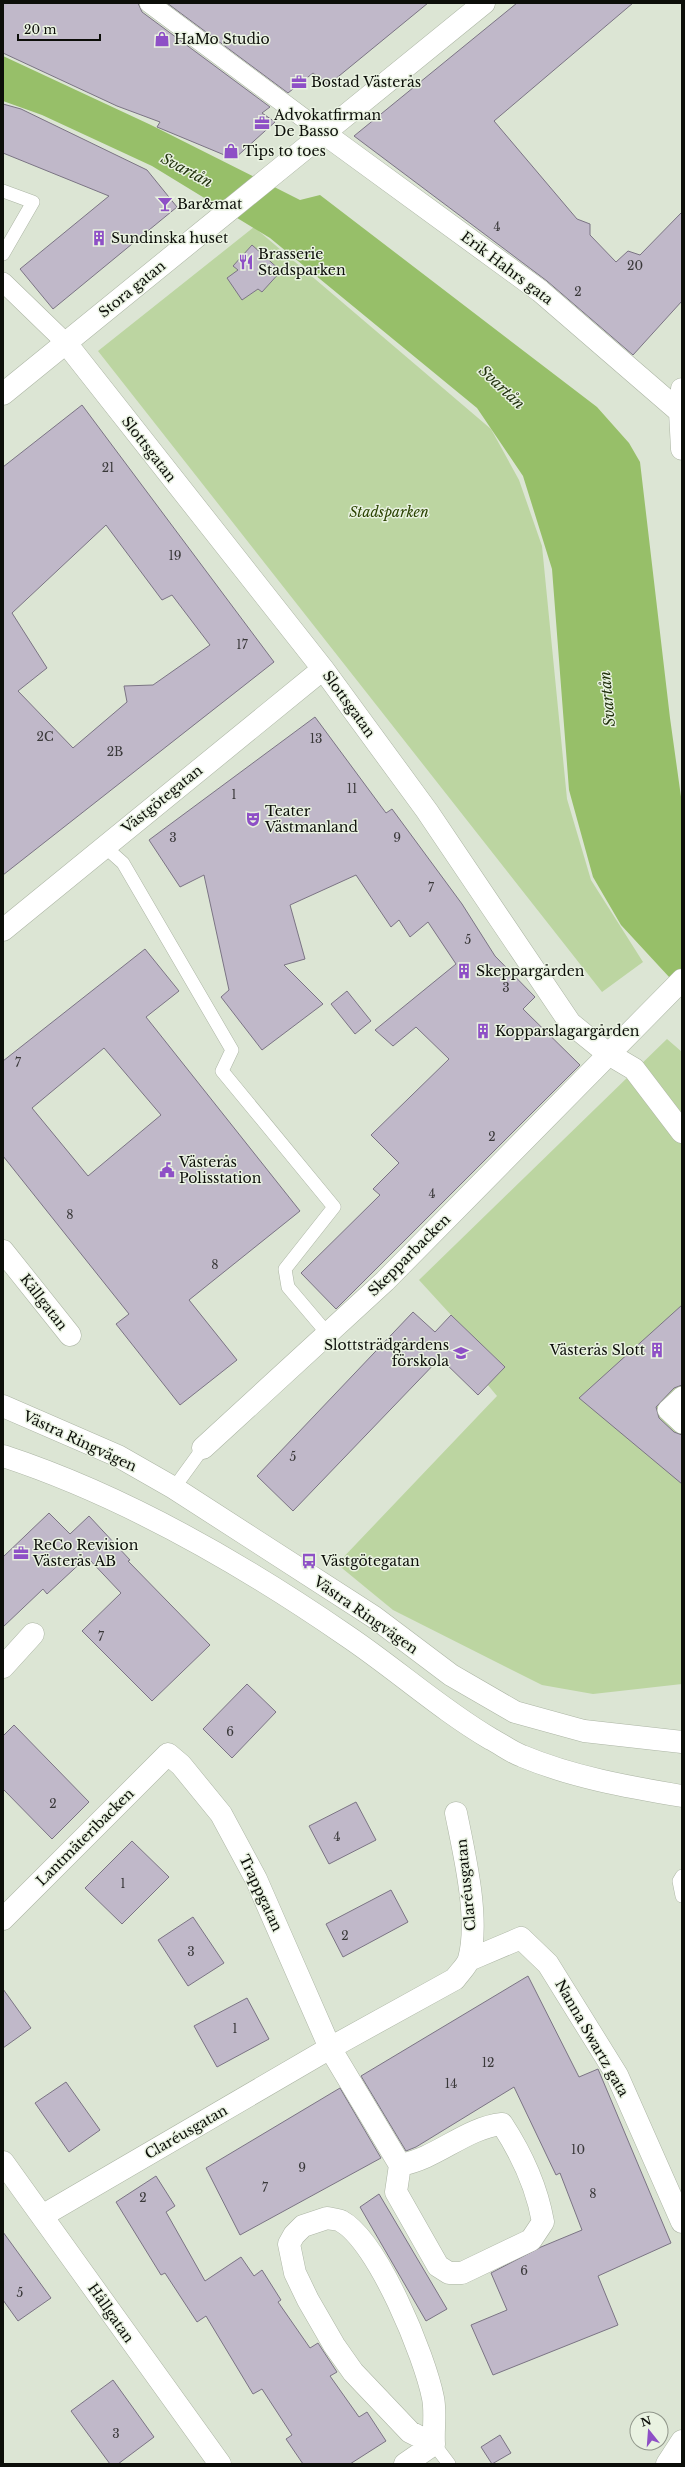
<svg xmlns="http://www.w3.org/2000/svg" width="685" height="2467" font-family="'Libre Baskerville',serif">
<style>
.green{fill:#bcd5a1}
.water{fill:#97bf69}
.building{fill:#c0b8c9;stroke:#7b7484;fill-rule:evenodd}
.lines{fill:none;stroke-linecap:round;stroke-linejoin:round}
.service-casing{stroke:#acb5a4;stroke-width:14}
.pedestrian-casing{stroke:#acb5a4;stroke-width:20}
.minor-casing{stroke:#acb5a4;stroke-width:23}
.secondary-casing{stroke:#acb5a4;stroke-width:23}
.service{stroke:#fff;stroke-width:13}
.pedestrian{stroke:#fff;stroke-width:19}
.minor{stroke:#fff;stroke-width:22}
.secondary{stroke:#fff;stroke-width:22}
.labels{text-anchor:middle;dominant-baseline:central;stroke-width:3;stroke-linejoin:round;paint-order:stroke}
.number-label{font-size:12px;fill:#393839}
.poi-label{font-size:14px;fill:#0c0e09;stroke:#e9f2e1;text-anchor:start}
.street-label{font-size:14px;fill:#0c0e09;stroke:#e9f2e1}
.park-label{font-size:14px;font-style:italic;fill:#2b4302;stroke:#e9f2e1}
.water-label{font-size:15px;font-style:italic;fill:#22320e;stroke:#e9f2e1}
</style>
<rect width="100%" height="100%" fill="#dce5d4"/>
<path class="green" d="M254 227 491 429 519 480 542 546 567 799 591 880 643 962 602 992 98 351Z
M667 1039 682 1052V1684L593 1694 542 1685 393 1610 337 1564 497 1396 487 1384 505 1367 451 1315 419 1280Z"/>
<path class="water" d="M3 56 151 125 300 200 320 195 597 407 629 443 640 462 670 718 682 804V991L621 925 593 877 569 790 552 569 523 476 477 408 270 238 152 166 42 115 3 101Z"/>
<path class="building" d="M3 3H138L142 12 270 107 262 113 275 122 234 159 157 127 160 122 117 106 3 53Z
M167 3H428L328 85 313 73 288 93Z
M517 3H633L494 121 577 219 590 224V235L616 262 628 251 640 255 682 212V301L633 355 547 281 354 136Z
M3 104 21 109 147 170 177 207 53 309 20 269 109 196 3 153Z
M252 245 281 271 262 292 258 289 242 300 227 278 238 270 233 266Z
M82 405 274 662 3 875V467ZM106 525 162 600 172 595 210 645 153 685 124 686 127 702 73 748 18 691 47 668 12 613Z
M315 717 386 813 392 809 462 904 495 956 535 997 523 1009 580 1065 336 1309 301 1273 380 1195 373 1189 399 1163 371 1135 449 1059 416 1027 393 1046 375 1030 456 964 428 922 410 937 399 920 391 927 356 875 290 905 305 959 284 965 323 1004 262 1050 221 997 229 990 204 875 180 887 149 840Z
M145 949 179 991 146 1017 300 1211 189 1300 237 1360 180 1405 116 1324 129 1314 3 1156V1061ZM104 1048 161 1115 88 1176 32 1108Z
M347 991 371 1021 355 1034 331 1004Z
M682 1305V1385L674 1388 656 1407 659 1418 674 1432 682 1435V1484L579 1398Z
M413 1312 435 1332 451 1315 505 1367 478 1395 440 1358 293 1511 257 1476Z
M49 1513 70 1534 89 1516 130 1560 128 1561 210 1645 152 1701 82 1631 121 1593 87 1557 47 1594 43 1589 3 1627V1557Z
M247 1684 276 1712 232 1758 203 1729Z
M14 1725 89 1802 52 1839 3 1789V1736Z
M356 1802 376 1840 329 1864 309 1826Z
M132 1841 169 1877 122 1924 85 1888Z
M391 1890 408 1922 343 1957 326 1924Z
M193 1917 224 1963 188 1986 158 1940Z
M528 1976 579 2077 598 2069 671 2243 598 2276 618 2325 493 2375 471 2325 507 2310 491 2273 541 2247 582 2230 560 2173 556 2175 514 2087 416 2147 406 2151 361 2076Z
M3 1989 31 2028 3 2048Z
M247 1998 269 2039 217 2067 194 2026Z
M66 2082 100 2130 69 2152 35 2103Z
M340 2088 381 2158 240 2235 206 2168Z
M156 2176 175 2206 166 2212 205 2281 241 2257 254 2276 262 2270 281 2300 278 2302 310 2348 318 2343 337 2372 330 2376 359 2417 367 2412 386 2441 350 2464H303L286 2439 292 2435 262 2389 253 2394 206 2316 197 2322 165 2273 161 2275 116 2202Z
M379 2194 447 2309 426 2321 360 2207Z
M3 2232 51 2298 18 2321 3 2300Z
M113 2380 154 2437 118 2464H110L71 2411Z
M500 2435 511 2453 492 2464 481 2447Z"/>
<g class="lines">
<g class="service-casing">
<path id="service" d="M3 191 33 202 3 254
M104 846 123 863 232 1050 222 1071 334 1207 285 1269 288 1287 327 1333
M174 1488 203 1448
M682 1876 679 1881 682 1896
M434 2444 449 2464"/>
</g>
<g class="pedestrian-casing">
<path id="pedestrian" d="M149 3 325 134
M3 282 66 343
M682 1396 667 1410 682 1424"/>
</g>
<g class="minor-casing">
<path id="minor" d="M325 134 540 291 680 412
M66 343 323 669 427 811 570 1023 607 1053 634 1069 682 1132
M682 389 680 412 682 449
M3 394 484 3
M3 930 323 669
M3 1251 70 1335
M203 1448 385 1281 682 980
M3 1667 33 1634
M3 1919 168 1754 181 1765 221 1814 256 1879 330 2048 400 2165C438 2158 465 2128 502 2124 521 2153 537 2188 543 2222L531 2240 462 2273H449L438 2266 396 2192 400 2165
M469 1960 521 1938 548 1964 617 2075 682 2222
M3 2162 220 2464
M42 2216 330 2048 455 1979C459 1973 467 1966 469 1959 480 1919 464 1853 456 1813
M327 2218C331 2219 337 2219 341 2221 378 2241 425 2357 433 2398 436 2412 433 2429 434 2444L410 2432 353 2372 334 2345 308 2300 295 2273 289 2244 294 2235 303 2226Z
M405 2464 434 2444
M667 2464 682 2441"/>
</g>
<g class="secondary-casing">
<path id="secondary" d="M3 1406 118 1456 174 1488 374 1617 451 1675 515 1712 584 1731 682 1742
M3 1456C125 1496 241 1563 347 1636 396 1669 440 1709 491 1739 501 1744 511 1752 522 1756 572 1777 628 1787 682 1796"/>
</g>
<use href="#service" class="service"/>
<use href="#pedestrian" class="pedestrian"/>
<use href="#minor" class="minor"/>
<use href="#secondary" class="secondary"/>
</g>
<defs>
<g id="shop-bare" transform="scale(1.2)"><path d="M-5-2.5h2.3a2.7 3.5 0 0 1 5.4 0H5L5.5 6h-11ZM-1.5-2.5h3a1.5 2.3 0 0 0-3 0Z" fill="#8e50c6" stroke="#e9f2e1" stroke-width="2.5" paint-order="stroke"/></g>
<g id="office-bare" transform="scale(1.2)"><path d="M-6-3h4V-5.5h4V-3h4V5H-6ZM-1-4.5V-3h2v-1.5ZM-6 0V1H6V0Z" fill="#8e50c6" stroke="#e9f2e1" stroke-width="2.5" paint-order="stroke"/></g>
<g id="bar-bare" transform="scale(1.2)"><path d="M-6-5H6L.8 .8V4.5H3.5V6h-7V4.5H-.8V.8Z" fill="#8e50c6" stroke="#e9f2e1" stroke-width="2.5" paint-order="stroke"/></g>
<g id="building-bare" transform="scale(1.2)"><path d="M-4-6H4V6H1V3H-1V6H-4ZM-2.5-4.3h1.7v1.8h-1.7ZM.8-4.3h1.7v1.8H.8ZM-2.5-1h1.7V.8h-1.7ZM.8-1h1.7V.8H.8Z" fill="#8e50c6" stroke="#e9f2e1" stroke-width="2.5" paint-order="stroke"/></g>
<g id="restaurant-bare" transform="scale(1.2)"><path d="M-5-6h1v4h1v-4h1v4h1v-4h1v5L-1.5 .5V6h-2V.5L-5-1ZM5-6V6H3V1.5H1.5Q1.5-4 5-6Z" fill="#8e50c6" stroke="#e9f2e1" stroke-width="2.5" paint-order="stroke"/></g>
<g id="theatre-bare" transform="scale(1.2)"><path d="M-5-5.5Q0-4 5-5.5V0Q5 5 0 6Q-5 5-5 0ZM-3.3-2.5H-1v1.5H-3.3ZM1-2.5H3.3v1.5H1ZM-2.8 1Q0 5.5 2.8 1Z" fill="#8e50c6" stroke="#e9f2e1" stroke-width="2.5" paint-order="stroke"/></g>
<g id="civic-bare" transform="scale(1.2)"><path d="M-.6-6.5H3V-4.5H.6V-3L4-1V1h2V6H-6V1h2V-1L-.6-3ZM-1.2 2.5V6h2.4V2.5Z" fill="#8e50c6" stroke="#e9f2e1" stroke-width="2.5" paint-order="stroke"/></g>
<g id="school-bare" transform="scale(1.2)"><path d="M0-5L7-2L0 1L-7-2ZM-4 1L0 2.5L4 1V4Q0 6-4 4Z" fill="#8e50c6" stroke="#e9f2e1" stroke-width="2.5" paint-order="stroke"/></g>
<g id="bus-bare" transform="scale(1.2)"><path d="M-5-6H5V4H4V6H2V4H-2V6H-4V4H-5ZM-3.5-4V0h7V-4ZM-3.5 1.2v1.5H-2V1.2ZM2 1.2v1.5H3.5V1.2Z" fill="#8e50c6" stroke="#e9f2e1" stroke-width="2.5" paint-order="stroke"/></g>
</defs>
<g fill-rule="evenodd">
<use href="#shop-bare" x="162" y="39"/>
<use href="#office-bare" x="299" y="82"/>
<use href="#office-bare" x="262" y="123"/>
<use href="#shop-bare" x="231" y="151"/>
<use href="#bar-bare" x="165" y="204"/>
<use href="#building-bare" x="99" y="238"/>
<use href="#restaurant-bare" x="246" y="262"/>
<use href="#theatre-bare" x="253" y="819"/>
<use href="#building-bare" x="464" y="971"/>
<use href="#building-bare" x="483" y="1031"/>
<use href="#civic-bare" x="167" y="1170"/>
<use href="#building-bare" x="657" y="1350"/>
<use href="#school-bare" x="461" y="1353"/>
<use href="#office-bare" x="21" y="1553"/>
<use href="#bus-bare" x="309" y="1561"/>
</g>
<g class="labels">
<g class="number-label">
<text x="497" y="226">4</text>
<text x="635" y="265">20</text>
<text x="578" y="291">2</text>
<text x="108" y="467">21</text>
<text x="175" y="555">19</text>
<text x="242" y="644">17</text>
<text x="45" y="736">2C</text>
<text x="316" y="738">13</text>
<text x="115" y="751">2B</text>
<text x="352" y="788">11</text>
<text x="234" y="794">1</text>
<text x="173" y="837">3</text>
<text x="397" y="837">9</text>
<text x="431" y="887">7</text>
<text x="468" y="939">5</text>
<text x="506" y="987">3</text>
<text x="18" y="1062">7</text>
<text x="492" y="1136">2</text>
<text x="432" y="1193">4</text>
<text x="70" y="1214">8</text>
<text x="215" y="1264">8</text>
<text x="293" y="1456">5</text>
<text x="101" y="1636">7</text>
<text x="230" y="1731">6</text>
<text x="53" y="1803">2</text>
<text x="337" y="1836">4</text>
<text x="123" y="1883">1</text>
<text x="345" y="1935">2</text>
<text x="191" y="1951">3</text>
<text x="235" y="2028">1</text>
<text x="488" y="2062">12</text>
<text x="451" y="2083">14</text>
<text x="578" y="2149">10</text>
<text x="302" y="2167">9</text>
<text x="265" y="2187">7</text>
<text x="593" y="2193">8</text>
<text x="143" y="2197">2</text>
<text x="524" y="2270">6</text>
<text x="20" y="2292">5</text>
<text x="116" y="2433">3</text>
</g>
<g class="poi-label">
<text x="174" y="39">HaMo Studio</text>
<text x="311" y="82">Bostad Västerås</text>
<text x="274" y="115">Advokatfirman<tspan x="274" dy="16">De Basso</tspan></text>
<text x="243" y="151">Tips to toes</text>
<text x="177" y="204">Bar&amp;mat</text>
<text x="111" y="238">Sundinska huset</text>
<text x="258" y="254">Brasserie<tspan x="258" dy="16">Stadsparken</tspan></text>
<text x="265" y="811">Teater<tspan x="265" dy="16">Västmanland</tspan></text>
<text x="476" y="971">Skeppargården</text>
<text x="495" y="1031">Kopparslagargården</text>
<text x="179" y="1162">Västerås<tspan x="179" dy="16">Polisstation</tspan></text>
<text x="449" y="1345" text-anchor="end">Slottsträdgårdens<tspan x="449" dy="16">förskola</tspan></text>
<text x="645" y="1350" text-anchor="end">Västerås Slott</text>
<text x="33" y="1545">ReCo Revision<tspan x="33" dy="16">Västerås AB</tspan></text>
<text x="321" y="1561">Västgötegatan</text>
</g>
<g class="street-label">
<text transform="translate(507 268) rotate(37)">Erik Hahrs gata</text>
<text transform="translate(132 289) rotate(-39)">Stora gatan</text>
<text transform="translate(149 449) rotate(52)">Slottsgatan</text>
<text transform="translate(349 704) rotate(54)">Slottsgatan</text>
<text transform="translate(162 799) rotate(-39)">Västgötegatan</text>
<text transform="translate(409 1255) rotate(-45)">Skepparbacken</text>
<text transform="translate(44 1302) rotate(52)">Källgatan</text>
<text transform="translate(80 1441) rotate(25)">Västra Ringvägen</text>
<text transform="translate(366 1615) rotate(35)">Västra Ringvägen</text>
<text transform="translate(85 1837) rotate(-45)">Lantmäteribacken</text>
<text transform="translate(466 1885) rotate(-96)">Claréusgatan</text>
<text transform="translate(261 1893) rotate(65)">Trappgatan</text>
<text transform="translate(592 2038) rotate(60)">Nanna Swartz gata</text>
<text transform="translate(186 2132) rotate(-30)">Claréusgatan</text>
<text transform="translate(111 2313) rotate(55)">Hållgatan</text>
</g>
<g class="park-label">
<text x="389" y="512">Stadsparken</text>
</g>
<g class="water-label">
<text transform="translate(187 170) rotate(28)">Svartån</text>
<text transform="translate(502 387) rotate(43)">Svartån</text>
<text transform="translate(607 699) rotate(-95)">Svartån</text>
</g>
</g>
<rect width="685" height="2467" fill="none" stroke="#0c0e09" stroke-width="8"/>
<g transform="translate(649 2431) rotate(343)"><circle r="19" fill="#e9f2e1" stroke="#91978b"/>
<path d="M0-3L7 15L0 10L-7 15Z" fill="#8e50c6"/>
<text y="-6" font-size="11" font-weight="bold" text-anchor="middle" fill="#0c0e09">N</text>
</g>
<path d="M18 34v6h82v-6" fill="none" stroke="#0c0e09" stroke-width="2"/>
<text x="24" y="34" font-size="12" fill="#0c0e09" stroke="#e9f2e1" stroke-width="3" paint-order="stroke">20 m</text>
</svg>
